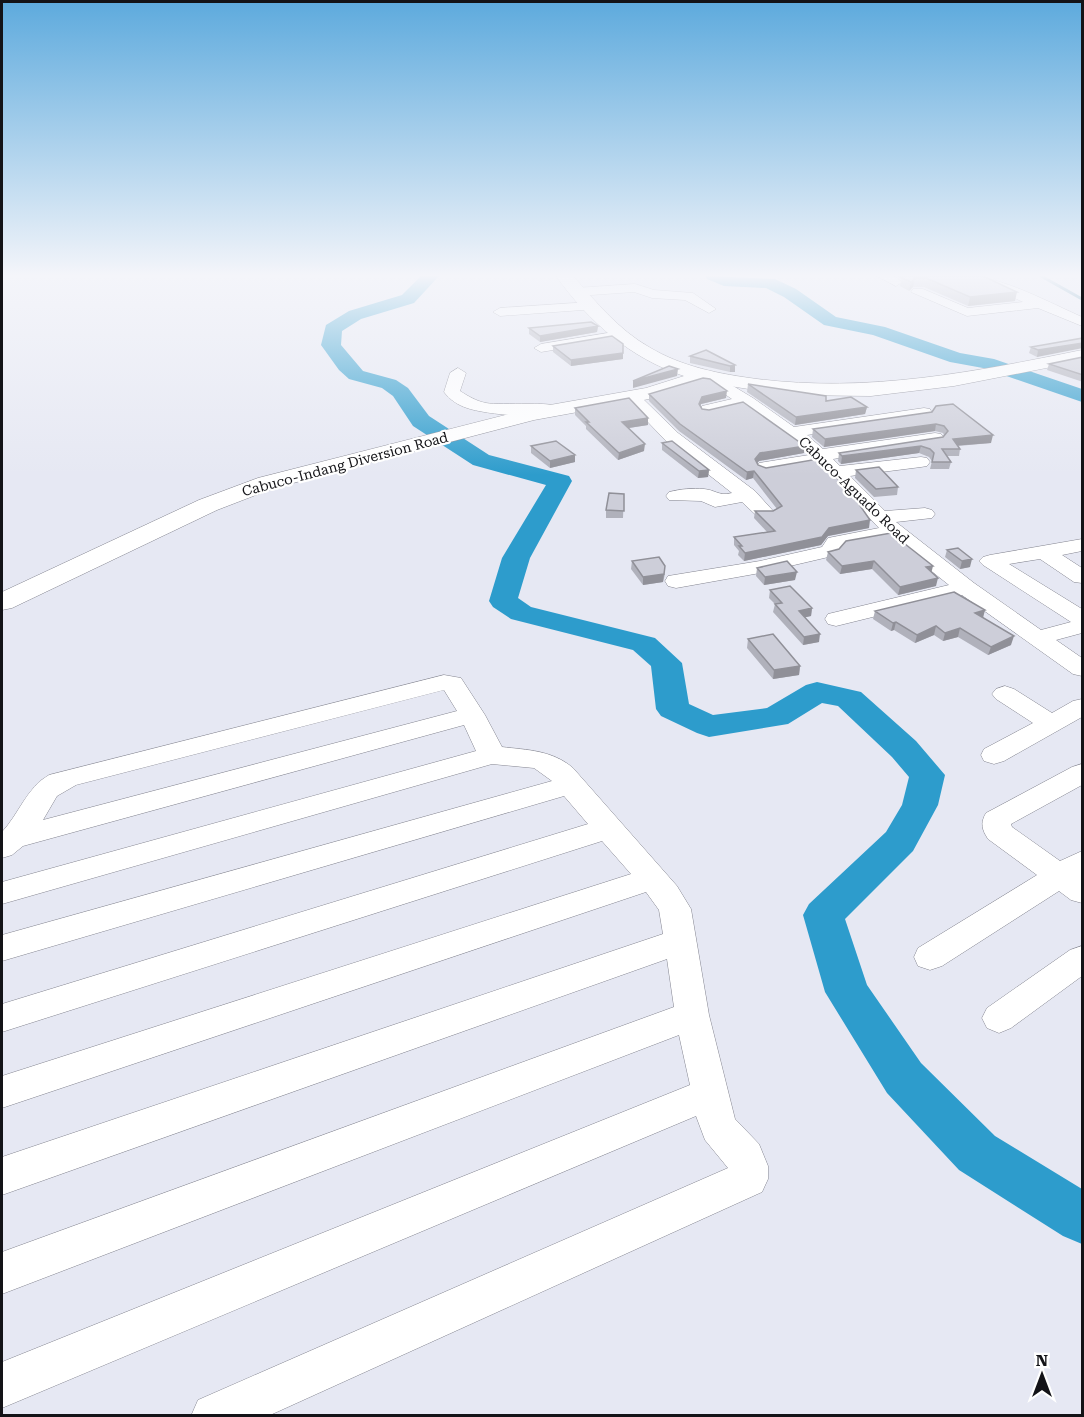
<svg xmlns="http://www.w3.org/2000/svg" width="1084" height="1417" font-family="'Roboto Serif',serif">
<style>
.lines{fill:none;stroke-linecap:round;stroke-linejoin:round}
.stream{stroke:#257396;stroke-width:3}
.river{fill:#2d9ccc;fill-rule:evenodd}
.minor-casing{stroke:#848590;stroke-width:1}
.major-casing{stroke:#848590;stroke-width:1}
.minor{fill:#fff;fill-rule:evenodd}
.major{fill:#fff;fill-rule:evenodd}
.wall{fill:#b0b1bb}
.shaded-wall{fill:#909098}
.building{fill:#cdced9;stroke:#909098;stroke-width:1.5}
.labels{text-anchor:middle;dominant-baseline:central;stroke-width:4.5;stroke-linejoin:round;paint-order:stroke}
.far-street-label{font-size:14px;fill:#131317;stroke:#fff}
</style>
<rect width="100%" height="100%" fill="#e6e8f3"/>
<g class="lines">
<path class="stream" d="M1041 276 1082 299"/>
<path class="river" d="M421 276H439L414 303 361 319 342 331 341 345 363 371 396 380 408 388 429 416 489 455 569 476 572 481 530 558 518 598 531 607 655 638 682 663 689 704 713 715 767 708 806 685 817 682 861 692 916 741 945 775 938 805 913 851 845 919 867 985 921 1063 995 1136 1082 1189V1244L1063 1236 959 1170 887 1093 825 992 803 915 809 904 886 832 902 805 909 777 892 757 838 706 822 703 788 724 709 737 697 733 661 716 656 709 651 666 633 650 511 619 493 607 489 601 502 558 546 485 473 465 413 426 393 396 382 388 349 379 339 370 321 345 326 325 349 311 402 295Z
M705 276 775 279 796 289 836 317 885 327 960 353 994 359 1082 389V402L983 368 950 362 873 335 824 325 784 297 766 288 724 286 707 279Z"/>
<g class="minor-casing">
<path id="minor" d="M877 276H894L902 282 896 286Z
M967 276C1001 276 1050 303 1082 317V326L1038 308 967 316 911 292 913 289H923L968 308 1023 302Z
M635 284 654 290 693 293 716 309 709 313 685 300 652 298 634 292 577 296 570 292 577 288Z
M591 302 598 306 596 309 500 316 493 312 500 308Z
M620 331 627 335 625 338 541 352 534 348 541 344Z
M458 368 466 373 460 391C468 396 476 401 486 403 501 406 557 400 564 409 554 422 483 414 467 408 458 405 450 400 444 392L450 373Z
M710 372 753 398 794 427 924 408 930 409 932 413 930 417 924 418 807 435 823 449 935 433 941 434 944 438 941 442 935 443 833 459 840 466 921 457 927 458 930 462 927 466 921 467 850 476 885 511 925 508 932 510 935 514 932 518 896 522 974 583 1041 630 1071 622 983 565 979 561 983 557 990 555 1082 539V551L1062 555 1082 568V583L1074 582 1040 559 1009 564 1082 609V633L1056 640 1082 658V676L1073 674 962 595 836 626 828 624 825 619 828 614 949 585 890 538 843 547 837 555 760 573 676 588 668 586 665 581 668 576 760 561 822 547 828 538 879 528 818 464 765 473 759 471 756 467 759 463 809 455 801 447 743 407 708 415 702 414 700 410 702 406 732 399 704 380 702 377Z
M632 392 638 394 678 433 755 491 775 513 772 517H758L742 502 715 507 701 501 669 500 666 496 669 492C680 489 693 488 704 489 716 490 717 496 732 493L666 441 624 397Z
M444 675 461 678 485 715 502 747C527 750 552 750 573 768L677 886 691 909 709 1015 735 1119 759 1144 768 1166V1179L762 1192 268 1416H191L198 1400 728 1168 705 1140 696 1116 2 1408V1362L690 1085 679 1035 2 1294V1252L674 1007 667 959 2 1195V1157L663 934 659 910 646 892 2 1108V1076L631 874 602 841 2 1032V1004L588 824 564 796 2 961V935L552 781 534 768 492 764 2 904V882L476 751 464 725 23 846 12 855 2 858V832C19 814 27 787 49 775ZM444 690 457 711 43 820 57 796 76 785Z
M1005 686 1014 689 1052 713 1073 701 1082 699V717L1004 761 994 764 984 761 981 755 984 749 1033 723 996 699 992 694 996 689Z
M1082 764V785L1011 824 1012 827 1060 861 1082 851V903L1071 900 1059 891 942 966 930 970 918 966 914 957 918 948 1037 875 988 839C982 830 980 823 986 813L1072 767Z
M1082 946V976L1011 1028 999 1033 987 1028 982 1018 987 1008 1070 950Z"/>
</g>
<g class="major-casing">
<path id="major" d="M556 276H573C596 302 619 330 649 347 682 367 720 374 757 379 868 393 974 372 1082 350V361L954 386 871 396 786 395 705 382 649 399 534 420 274 488 217 510 12 608 2 610V592L199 500 258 478 533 408 646 388 684 376C630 358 589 322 556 276Z"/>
</g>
<use href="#minor" class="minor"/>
<use href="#major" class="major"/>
</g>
<path class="wall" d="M898 276H983L1015 301 968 306 924 287H913L909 291 900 286 901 279Z
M598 326 597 332 540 342 529 334V328Z
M1083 338 1037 357 1029 353 1031 347Z
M553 346 623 359 571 366 553 352Z
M690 356 735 365V372H730L690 363Z
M1083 357V382L1047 370 1049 364Z
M748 384 826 401 867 407 865 414 795 425 747 392Z
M649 394 726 398 701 404 700 406 702 409 804 453 759 461 757 463 758 465 869 528 828 536 821 545 744 561 738 555 739 551 734 545V537L767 532 754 518 755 511H773L777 509 753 478 746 480 679 431 649 401Z
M575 408 648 425 629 428 644 451 618 460 586 429V426L575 415Z
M932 412 991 443 958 446 960 449 959 456H947L951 462 949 469H930L932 461 929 457 919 453 841 464 838 461 839 453 943 437 944 435 943 433 935 431 824 447 812 437 813 429Z
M662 443 709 470 708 477 698 478 662 450Z
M531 446 575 462 550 468 531 453Z
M856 470 898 487 897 495 874 497 855 478Z
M624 494 623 518H606V510Z
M947 550 970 567 960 569 945 557Z
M828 552 931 572 936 586 898 595 872 569 840 574 826 560Z
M632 561 665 574 663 582 643 585 631 569Z
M757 568 795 580 764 585 756 576Z
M770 590 812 608 811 616 805 617 819 642 803 645 773 612 775 604 769 598Z
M875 611 982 618 1011 645 988 655 958 637 943 641 934 635 915 643 894 630 891 631 873 619Z
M748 639 800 666 799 675 773 679 747 648Z"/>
<path class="shaded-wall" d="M915 278 913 287 909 291 911 282Z
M1017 292 1015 301 968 306 970 297Z
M598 326 597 332 540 342V336Z
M1083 343V348L1037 357 1038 350Z
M623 353V359L571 366V360Z
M735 365V372H730V366Z
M678 369 677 376 633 388V381Z
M727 391 726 398 701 404 698 411 699 404 702 397Z
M867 407 865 414 795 425 796 417Z
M648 418V425L622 429V422Z
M936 424 935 431 824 447 825 439Z
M993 435 991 443 951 446 953 439Z
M645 444 644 451 618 460 619 453Z
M805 446 804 453 759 461 754 467 755 459 760 453Z
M921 446 919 453 841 464 842 456Z
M575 455V462L550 468V461Z
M709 470 708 477 698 478 699 471Z
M754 471 753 478 746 480 747 472Z
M870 520 869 528 828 536 821 545 744 561 745 553 829 528Z
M972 559 970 567 960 569 962 561Z
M874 561 872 569 840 574 842 566Z
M665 566 663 582 643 585V577Z
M933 566 931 574 926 567Z
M797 572 795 580 764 585 765 577Z
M938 578 936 586 898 595 900 587Z
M812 608 811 616 798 619 799 611Z
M985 610 983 618 975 613Z
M896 622 894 630 891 631 893 623Z
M936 626 934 635 915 643 917 635Z
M960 628 958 637 943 641 945 633Z
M820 634 819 642 803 645 804 637Z
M1014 636 1011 645 988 655 991 647Z
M800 666 799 675 773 679 774 670Z"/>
<path class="building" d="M903 276H983L1017 292 970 297 926 278H915L911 282 902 278Z
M591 322 598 326 540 336 529 328Z
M612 336 623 344V353L571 360 553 346Z
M1083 338V343L1038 350 1031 347Z
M706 350 735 365 730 366 690 356Z
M1083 357V375L1049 364Z
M669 366 678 369 633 381Z
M703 378 710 379 727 391 702 397 699 404 702 409 709 410 743 402 805 446 760 453 755 459 758 465 766 468 818 459 850 491 870 520 829 528 822 537 745 553 739 546H742L734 537 775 531 755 511H773L782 506 754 471 747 472 680 424 649 394Z
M748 384 826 396V401L851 397 867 407 796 417Z
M629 398 648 418 622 422 645 444 619 453 586 422H589L575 408Z
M953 404 993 435 953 439 960 449H942L951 462H932L934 453 930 449 921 446 842 456 839 453 943 437 948 431 944 426 936 424 825 439 813 429 932 412 936 406Z
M556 441 575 455 550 461 531 446Z
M672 441 709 470 699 471 662 443Z
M879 467 898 487 876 489 856 470Z
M609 493 624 494V511L606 510Z
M891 533 933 566 926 567 938 578 900 587 874 561 842 566 828 552 839 549 846 541Z
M958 548 972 559 962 561 947 550Z
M659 557 665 566 664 574 643 577 632 561Z
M787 561 797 572 765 577 757 568Z
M790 586 812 608 799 611 820 634 804 637 775 604 782 603 770 590Z
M954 592 985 610 975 613 1014 636 991 647 960 628 945 633 936 626 917 635 896 622 893 623 875 611Z
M773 634 800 666 774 670 748 639Z"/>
<linearGradient id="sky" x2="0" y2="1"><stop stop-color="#5daadd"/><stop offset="0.58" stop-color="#f4f5fa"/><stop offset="1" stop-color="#f4f5fa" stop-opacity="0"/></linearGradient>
<rect width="1084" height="475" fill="url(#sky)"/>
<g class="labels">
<g class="far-street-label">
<text transform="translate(345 464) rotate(-15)">Cabuco-Indang Diversion Road</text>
<text transform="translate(854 490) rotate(44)">Cabuco-Aguado Road</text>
</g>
</g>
<rect width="1084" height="1417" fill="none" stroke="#131317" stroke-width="6"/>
<g transform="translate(1042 1375)" stroke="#ffffff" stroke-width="4.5" paint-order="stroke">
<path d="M0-4.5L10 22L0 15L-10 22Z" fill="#131317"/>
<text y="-9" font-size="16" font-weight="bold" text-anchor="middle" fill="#131317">N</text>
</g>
</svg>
